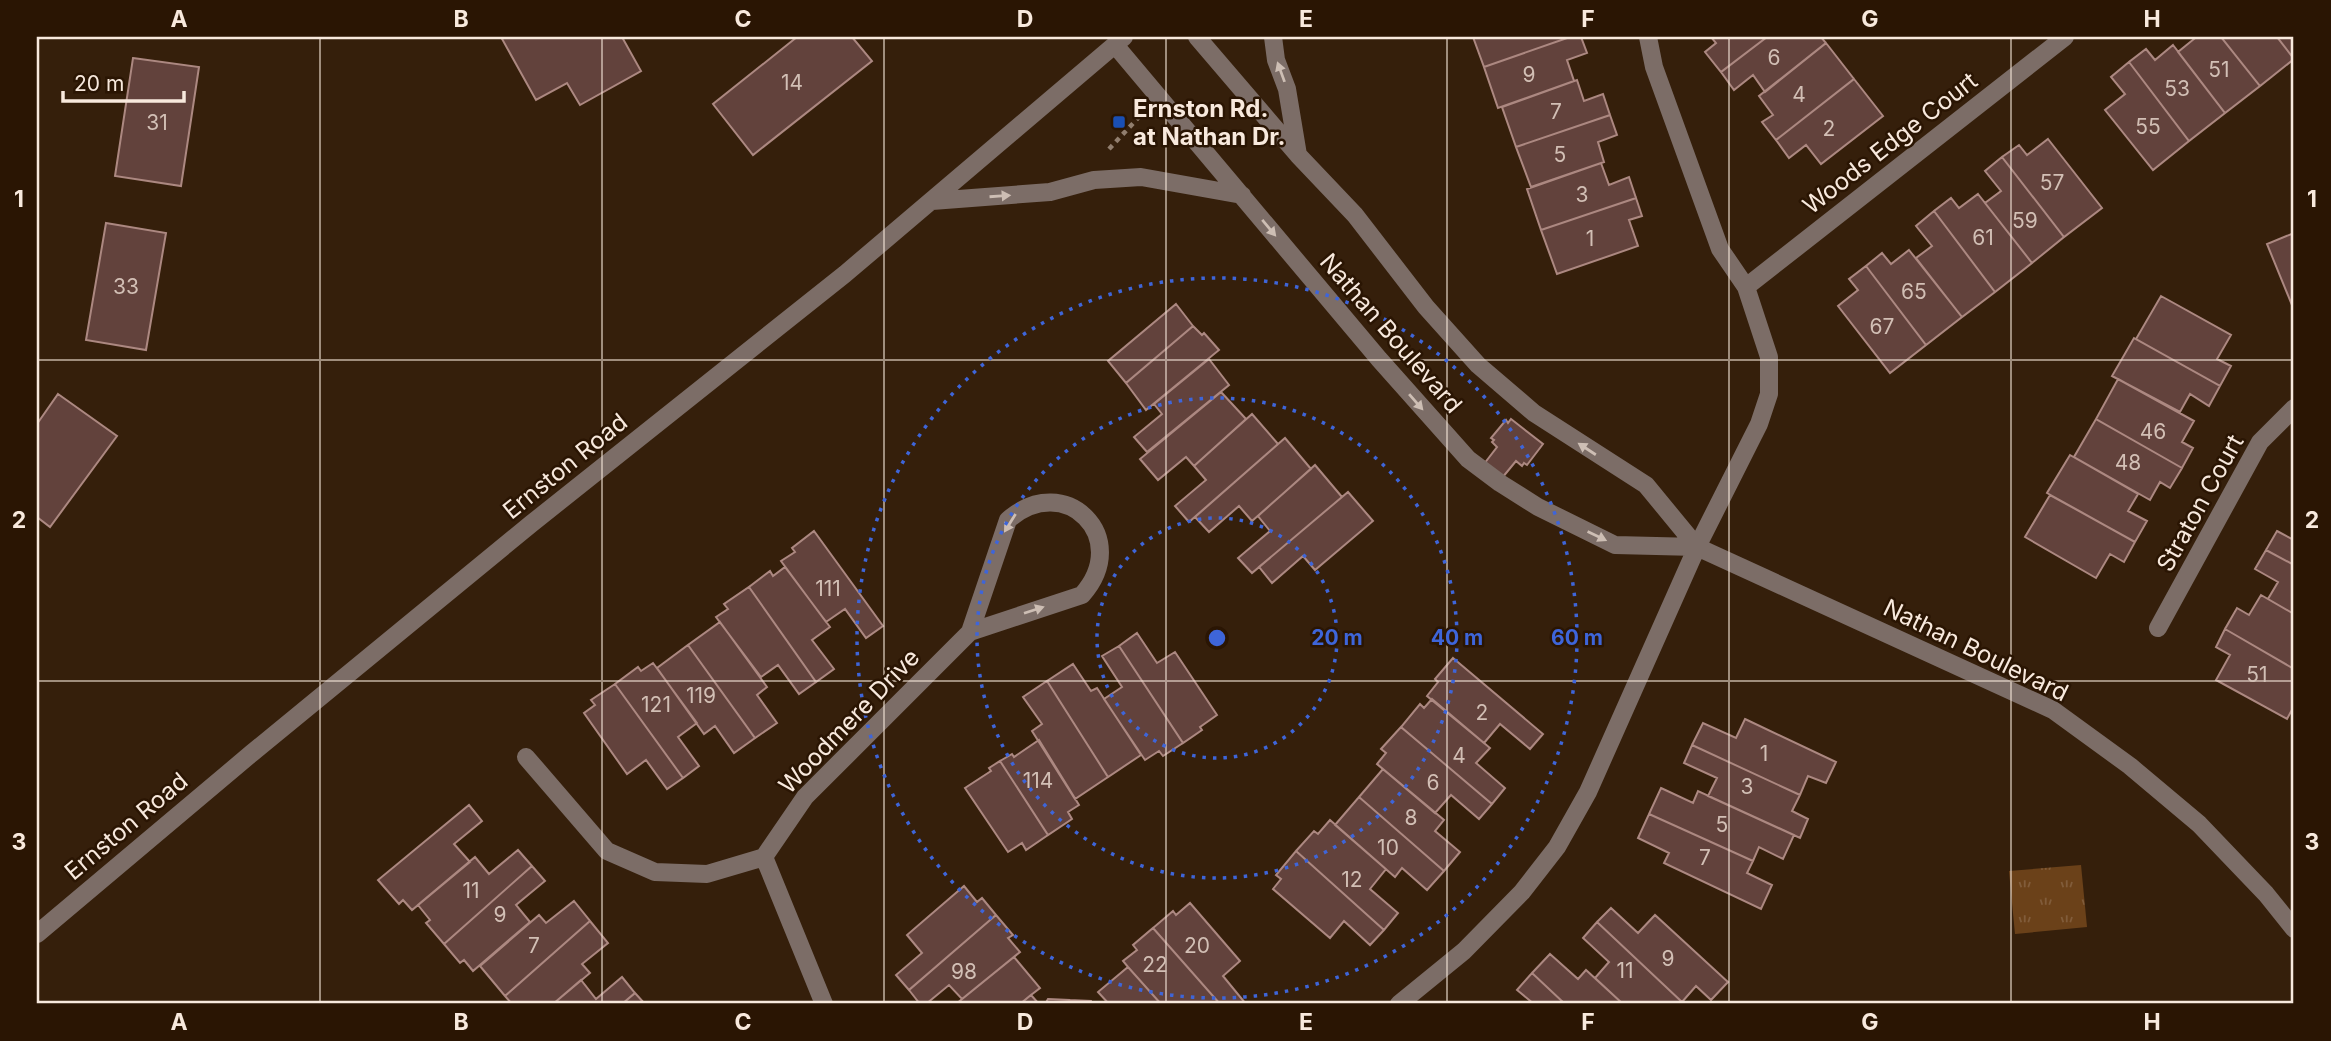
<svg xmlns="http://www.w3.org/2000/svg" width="2331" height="1041" font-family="Inter,sans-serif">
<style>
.park{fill:url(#park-tufts)}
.building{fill:#62423c;stroke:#ac8881;stroke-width:2}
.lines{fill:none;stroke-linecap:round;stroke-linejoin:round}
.path{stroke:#917e6e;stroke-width:4.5;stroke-dasharray:5 5;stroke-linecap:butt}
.minor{stroke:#7c6d67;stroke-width:18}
.oneway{fill:#cdbeb4}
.grid{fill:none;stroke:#f8e9dd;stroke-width:2;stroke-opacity:0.55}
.ring{fill:none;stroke:#3e65d9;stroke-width:3.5;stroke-dasharray:3.5 7}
.transit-dot{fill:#1a4fb4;stroke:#2a1503;stroke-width:2.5}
.labels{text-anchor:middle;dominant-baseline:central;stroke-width:5;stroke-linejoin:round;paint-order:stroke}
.number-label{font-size:21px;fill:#d2bfb5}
.poi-label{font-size:24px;font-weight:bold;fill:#f8e9dd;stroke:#2a1503;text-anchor:start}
.street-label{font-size:24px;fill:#f8e9dd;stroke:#2a1503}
.centre{fill:#3e65d9;stroke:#2a1503;stroke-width:3.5}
.ring-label{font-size:21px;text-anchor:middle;font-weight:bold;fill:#3e65d9;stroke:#2a1503;stroke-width:5;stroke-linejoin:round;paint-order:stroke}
.neatline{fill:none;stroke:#f8e9dd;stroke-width:2.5}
.grid-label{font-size:23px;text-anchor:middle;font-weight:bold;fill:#f8e9dd}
</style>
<defs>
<pattern id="park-tufts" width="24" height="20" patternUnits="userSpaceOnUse" patternTransform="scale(1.75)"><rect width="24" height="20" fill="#6b4119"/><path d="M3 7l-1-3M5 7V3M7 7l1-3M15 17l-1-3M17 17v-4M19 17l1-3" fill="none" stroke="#815c3a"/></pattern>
</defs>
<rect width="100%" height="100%" fill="#351f0b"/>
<path class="park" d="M2081 865 2087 927 2015 934 2009 871Z"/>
<path class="building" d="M501 37H622L641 71 580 105 567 83 536 100Z
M797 37H852L872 61 753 155 713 104Z
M1473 37H1570L1484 67Z
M1570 37H1581L1587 53 1567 60 1574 81 1498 108 1484 67Z
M1711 37H1767L1721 72 1705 52 1716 43Z
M1767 37H1821L1826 43 1765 92 1753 75 1734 90 1721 72Z
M2192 37H2221L2260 86 2225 113 2178 52 2194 39Z
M2221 37H2277L2294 59 2260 86Z
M2277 37H2294V59Z
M1826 43 1854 79 1776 140 1762 122 1773 115 1759 96Z
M2173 45 2225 113 2189 141 2129 62 2146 49 2155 60Z
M133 58 199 67 181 186 115 176Z
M2129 62 2189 141 2153 170 2105 110 2125 94 2111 77Z
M1854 79 1883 116 1821 164 1806 145 1789 158 1776 140Z
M1577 80 1584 101 1603 94 1610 115 1516 147 1502 107Z
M1610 115 1617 135 1598 142 1604 162 1531 187 1516 147Z
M2048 139 2102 208 2064 237 2002 157 2019 145 2027 155Z
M2002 157 2064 237 2032 263 1985 203 2001 191 1985 171Z
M1601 163 1609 185 1629 177 1636 198 1541 230 1527 189Z
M1978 194 2032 263 1995 292 1934 211 1951 198 1959 208Z
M1636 198 1642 216 1629 220 1638 246 1557 274 1541 230Z
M1934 211 1995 292 1962 317 1916 258 1932 246 1916 226Z
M106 223 166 233 146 350 86 340Z
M2294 233V310L2267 244Z
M1909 250 1962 317 1926 345 1866 266 1882 253 1891 264Z
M1866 266 1926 345 1890 373 1838 306 1858 290 1849 279Z
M2161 296 2231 335 2217 359 2231 366 2220 386 2136 339Z
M1176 304 1193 326 1126 383 1108 361Z
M1193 326 1202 335 1204 333 1219 350 1146 410 1126 383Z
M2134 338 2220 386 2209 406 2190 394 2180 412 2112 376Z
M1209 359 1229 385 1147 452 1134 437 1162 414 1154 404Z
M2118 379 2194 421 2182 442 2193 448 2182 468 2096 419Z
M1221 392 1246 419 1194 466 1186 457 1158 480 1140 459Z
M58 394 117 436 50 527 37 517V424Z
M1252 414 1278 444 1189 522 1175 506 1206 480 1194 466Z
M1511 419 1543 444 1527 465 1524 463 1522 466 1516 461 1502 478 1484 464 1497 447 1492 442 1494 440 1491 438 1506 420 1508 423Z
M2096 419 2182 468 2170 488 2160 482 2150 500 2074 457Z
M1285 438 1311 469 1252 521 1239 506 1209 532 1195 517Z
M2070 455 2138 494 2128 511 2147 521 2135 542 2047 493Z
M1315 465 1342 497 1252 573 1238 558 1270 531 1258 516Z
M1348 492 1373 521 1315 570 1303 556 1272 583 1259 567Z
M2050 495 2135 542 2124 562 2110 554 2096 578 2025 537Z
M814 531 883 626 866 638 845 609 826 622 781 561 795 552 792 548Z
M2277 531 2294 540V565L2266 550Z
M2266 550 2294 565V614L2268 599 2278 582 2255 569Z
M785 567 830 627 812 640 834 669 816 682 749 587 770 571 773 576Z
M749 587 816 682 799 694 778 665 761 677 716 617 728 609 724 604Z
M2261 595 2294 614V669L2225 629 2237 608 2249 615Z
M720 622 767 687 757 695 777 723 755 738 688 645Z
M2225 629 2294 669V706L2287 719 2216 680 2230 655 2216 647Z
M1137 633 1157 663 1175 652 1217 715 1200 727 1202 730 1183 743 1119 646Z
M688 645 755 738 734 753 715 726 704 734 657 668Z
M1119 646 1183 743 1163 756 1159 751 1145 760 1104 699 1122 687 1102 656Z
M1453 658 1543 734 1530 749 1500 724 1484 743 1427 696 1438 682 1435 679Z
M653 663 697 723 678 737 699 766 683 778 615 684 638 667 641 671Z
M1073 664 1091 691 1097 688 1141 755 1108 777 1047 681Z
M1047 681 1108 777 1075 799 1032 731 1042 724 1023 697Z
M615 684 683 778 667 789 646 760 627 774 584 713 595 705 591 700Z
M1432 699 1490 748 1476 763 1505 788 1492 804 1401 727 1420 704 1424 708Z
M1745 719 1836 762 1826 783 1808 776 1800 795 1692 745 1703 723 1736 738Z
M1401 727 1492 804 1479 819 1451 795 1435 813 1377 764 1386 753 1381 749Z
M1039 740 1079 805 1068 812 1072 819 1048 835 1000 761 1012 754 1014 757Z
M1692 745 1800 795 1792 811 1808 819 1800 838 1708 796 1717 778 1684 763Z
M1000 761 1048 835 1026 850 1022 843 1008 852 965 788 991 771 989 768Z
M1383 769 1444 820 1435 831 1460 852 1444 871 1359 797Z
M1661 788 1693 803 1698 791 1794 835 1783 859 1759 847 1753 861 1649 814Z
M1359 797 1444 871 1427 890 1402 868 1395 877 1335 825Z
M469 805 482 821 454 844 470 862 412 910 403 900 399 904 378 880Z
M1649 814 1753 861 1747 873 1772 885 1761 909 1664 863 1669 853 1638 838Z
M1330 820 1386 869 1370 889 1398 913 1384 930 1296 851 1314 831 1318 834Z
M518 850 532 866 444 944 426 923 430 920 418 905 475 857 489 874Z
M1296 851 1384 930 1370 945 1344 921 1330 938 1273 889 1281 879 1276 875Z
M532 866 545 881 516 905 530 922 473 971 464 960 460 963 444 944Z
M964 886 977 902 982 898 996 915 909 990 896 975 922 953 907 935Z
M574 901 590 921 505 996 480 966 539 915 546 923Z
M1190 903 1240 961 1223 976 1246 1004H1220L1153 928 1173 911 1176 915Z
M1611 908 1638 933 1655 915 1728 982 1711 1000 1696 986 1682 1002 1597 922Z
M996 915 1013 935 1008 938 1020 952 962 999 949 985 926 1004H920L909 990Z
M590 921 608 943 582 964 590 973 553 1004H512L505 996Z
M1597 922 1682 1002 1679 1004H1623L1595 978 1609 962 1583 938Z
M1153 928 1220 1004H1161L1128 967 1123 961 1137 950 1133 945Z
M1550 954 1578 979 1586 970 1623 1004H1565L1532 973Z
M1014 957 1040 988 1031 995 1020 1004H956Z
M1128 967 1161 1004H1109L1098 992Z
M1532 973 1565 1004H1534L1517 990Z
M622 977 635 993 622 1004H553L581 980 596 999Z
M635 993 645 1004H622Z
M1031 995 1039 1004H1020Z
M1048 999 1069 1000 1068 1004H1045Z
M1069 1000 1091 1001 1092 1004H1068Z"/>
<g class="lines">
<path class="path" d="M1109 149 1139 117"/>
<path class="minor" d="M1273 37 1276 60 1287 89 1298 155
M1648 37 1654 67 1720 249 1746 287 2065 37
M1115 45 1379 359 1468 459 1500 483 1538 507 1615 545 1697 547 1646 485 1534 413 1478 365 1426 307 1355 215 1298 155 1197 37
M932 201 1050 192 1094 180 1141 177 1242 195
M1697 547 2053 710 2130 766 2199 824 2266 894 2294 929
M2158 628 2260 442 2294 408
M526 757 607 851 655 872 707 874 764 857
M37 934 252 753 531 524 845 274 1124 37
M824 1004 764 857 805 797 970 632 1008 520C1065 470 1133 538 1082 595L970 632
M1399 1004 1464 951 1522 892 1557 847 1588 792 1697 547 1759 424 1769 394V357L1746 287"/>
</g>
<defs><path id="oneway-solid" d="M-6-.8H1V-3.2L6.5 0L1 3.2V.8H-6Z" transform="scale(1.75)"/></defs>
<g class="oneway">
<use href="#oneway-solid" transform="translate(1281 72) rotate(-110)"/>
<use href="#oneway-solid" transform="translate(1000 196) rotate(-4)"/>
<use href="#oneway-solid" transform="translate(1269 228) rotate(50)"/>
<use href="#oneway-solid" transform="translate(1416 402) rotate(49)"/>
<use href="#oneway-solid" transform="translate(1587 449) rotate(-147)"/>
<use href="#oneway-solid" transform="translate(1010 523) rotate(122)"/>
<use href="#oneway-solid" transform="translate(1597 536) rotate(26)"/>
<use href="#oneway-solid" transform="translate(1034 610) rotate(-18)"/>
</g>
<path class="grid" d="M320 37V1004M602 37V1004M884 37V1004M1166 37V1004M1447 37V1004M1729 37V1004M2011 37V1004M37 360H2294M37 681H2294"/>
<g class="ring">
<circle cx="1217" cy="638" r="120"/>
<circle cx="1217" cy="638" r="240"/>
<circle cx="1217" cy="638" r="360"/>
</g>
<rect class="transit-dot" x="1112" y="115" width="14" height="14" rx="3.5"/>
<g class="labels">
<g class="number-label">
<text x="1774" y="57">6</text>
<text x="2219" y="69">51</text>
<text x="1529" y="74">9</text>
<text x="792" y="82">14</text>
<text x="2177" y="88">53</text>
<text x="1799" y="94">4</text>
<text x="1556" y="111">7</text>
<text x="157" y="122">31</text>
<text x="2148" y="126">55</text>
<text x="1829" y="128">2</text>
<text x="1560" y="154">5</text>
<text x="2052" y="182">57</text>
<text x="1582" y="194">3</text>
<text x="2025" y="220">59</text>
<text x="1983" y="237">61</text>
<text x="1590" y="238">1</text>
<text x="126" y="286">33</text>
<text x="1914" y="291">65</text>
<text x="1882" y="326">67</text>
<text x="2153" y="431">46</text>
<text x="2128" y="462">48</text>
<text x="828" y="588">111</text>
<text x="2257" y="674">51</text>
<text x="701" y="695">119</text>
<text x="656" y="704">121</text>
<text x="1482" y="712">2</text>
<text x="1764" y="753">1</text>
<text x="1459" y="755">4</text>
<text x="1038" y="780">114</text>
<text x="1433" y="782">6</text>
<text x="1747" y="786">3</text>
<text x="1411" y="817">8</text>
<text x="1722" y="824">5</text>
<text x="1388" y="847">10</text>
<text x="1705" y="857">7</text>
<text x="1352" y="879">12</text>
<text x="471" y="890">11</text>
<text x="500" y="914">9</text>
<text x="534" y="945">7</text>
<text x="1197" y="945">20</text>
<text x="1668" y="958">9</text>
<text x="1155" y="964">22</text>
<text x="1625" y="970">11</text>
<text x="964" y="971">98</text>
</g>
<g class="poi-label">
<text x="1133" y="108">Ernston Rd.<tspan x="1133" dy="28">at Nathan Dr.</tspan></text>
</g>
<g class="street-label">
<text transform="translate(1890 143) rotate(-38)">Woods Edge Court</text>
<text transform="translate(1391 333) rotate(49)">Nathan Boulevard</text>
<text transform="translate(565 466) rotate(-39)">Ernston Road</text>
<text transform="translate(2200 503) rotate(-61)">Straton Court</text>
<text transform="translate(1976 650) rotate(26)">Nathan Boulevard</text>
<text transform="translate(849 721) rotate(-46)">Woodmere Drive</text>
<text transform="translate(126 826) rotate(-40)">Ernston Road</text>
</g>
</g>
<circle cx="1217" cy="638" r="10" class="centre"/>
<g class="ring-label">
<text x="1337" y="645">20 m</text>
<text x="1457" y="645">40 m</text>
<text x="1577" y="645">60 m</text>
</g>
<rect width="2331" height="1041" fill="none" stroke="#2a1503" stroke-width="77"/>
<path d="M63 91v10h121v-10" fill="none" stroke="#f8e9dd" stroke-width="3.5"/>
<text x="74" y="91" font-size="21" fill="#f8e9dd" stroke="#2a1503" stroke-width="5" paint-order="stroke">20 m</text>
<rect x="38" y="38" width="2254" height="964" class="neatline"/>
<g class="grid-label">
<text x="179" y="27">A</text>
<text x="461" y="27">B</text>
<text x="743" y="27">C</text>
<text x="1025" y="27">D</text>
<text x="1306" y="27">E</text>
<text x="1588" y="27">F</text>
<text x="1870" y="27">G</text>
<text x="2152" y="27">H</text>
<text x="19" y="207">1</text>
<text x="2312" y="207">1</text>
<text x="19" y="528">2</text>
<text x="2312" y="528">2</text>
<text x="19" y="850">3</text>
<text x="2312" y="850">3</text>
<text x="179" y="1030">A</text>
<text x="461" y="1030">B</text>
<text x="743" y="1030">C</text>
<text x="1025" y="1030">D</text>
<text x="1306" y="1030">E</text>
<text x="1588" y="1030">F</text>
<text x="1870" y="1030">G</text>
<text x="2152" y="1030">H</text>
</g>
</svg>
